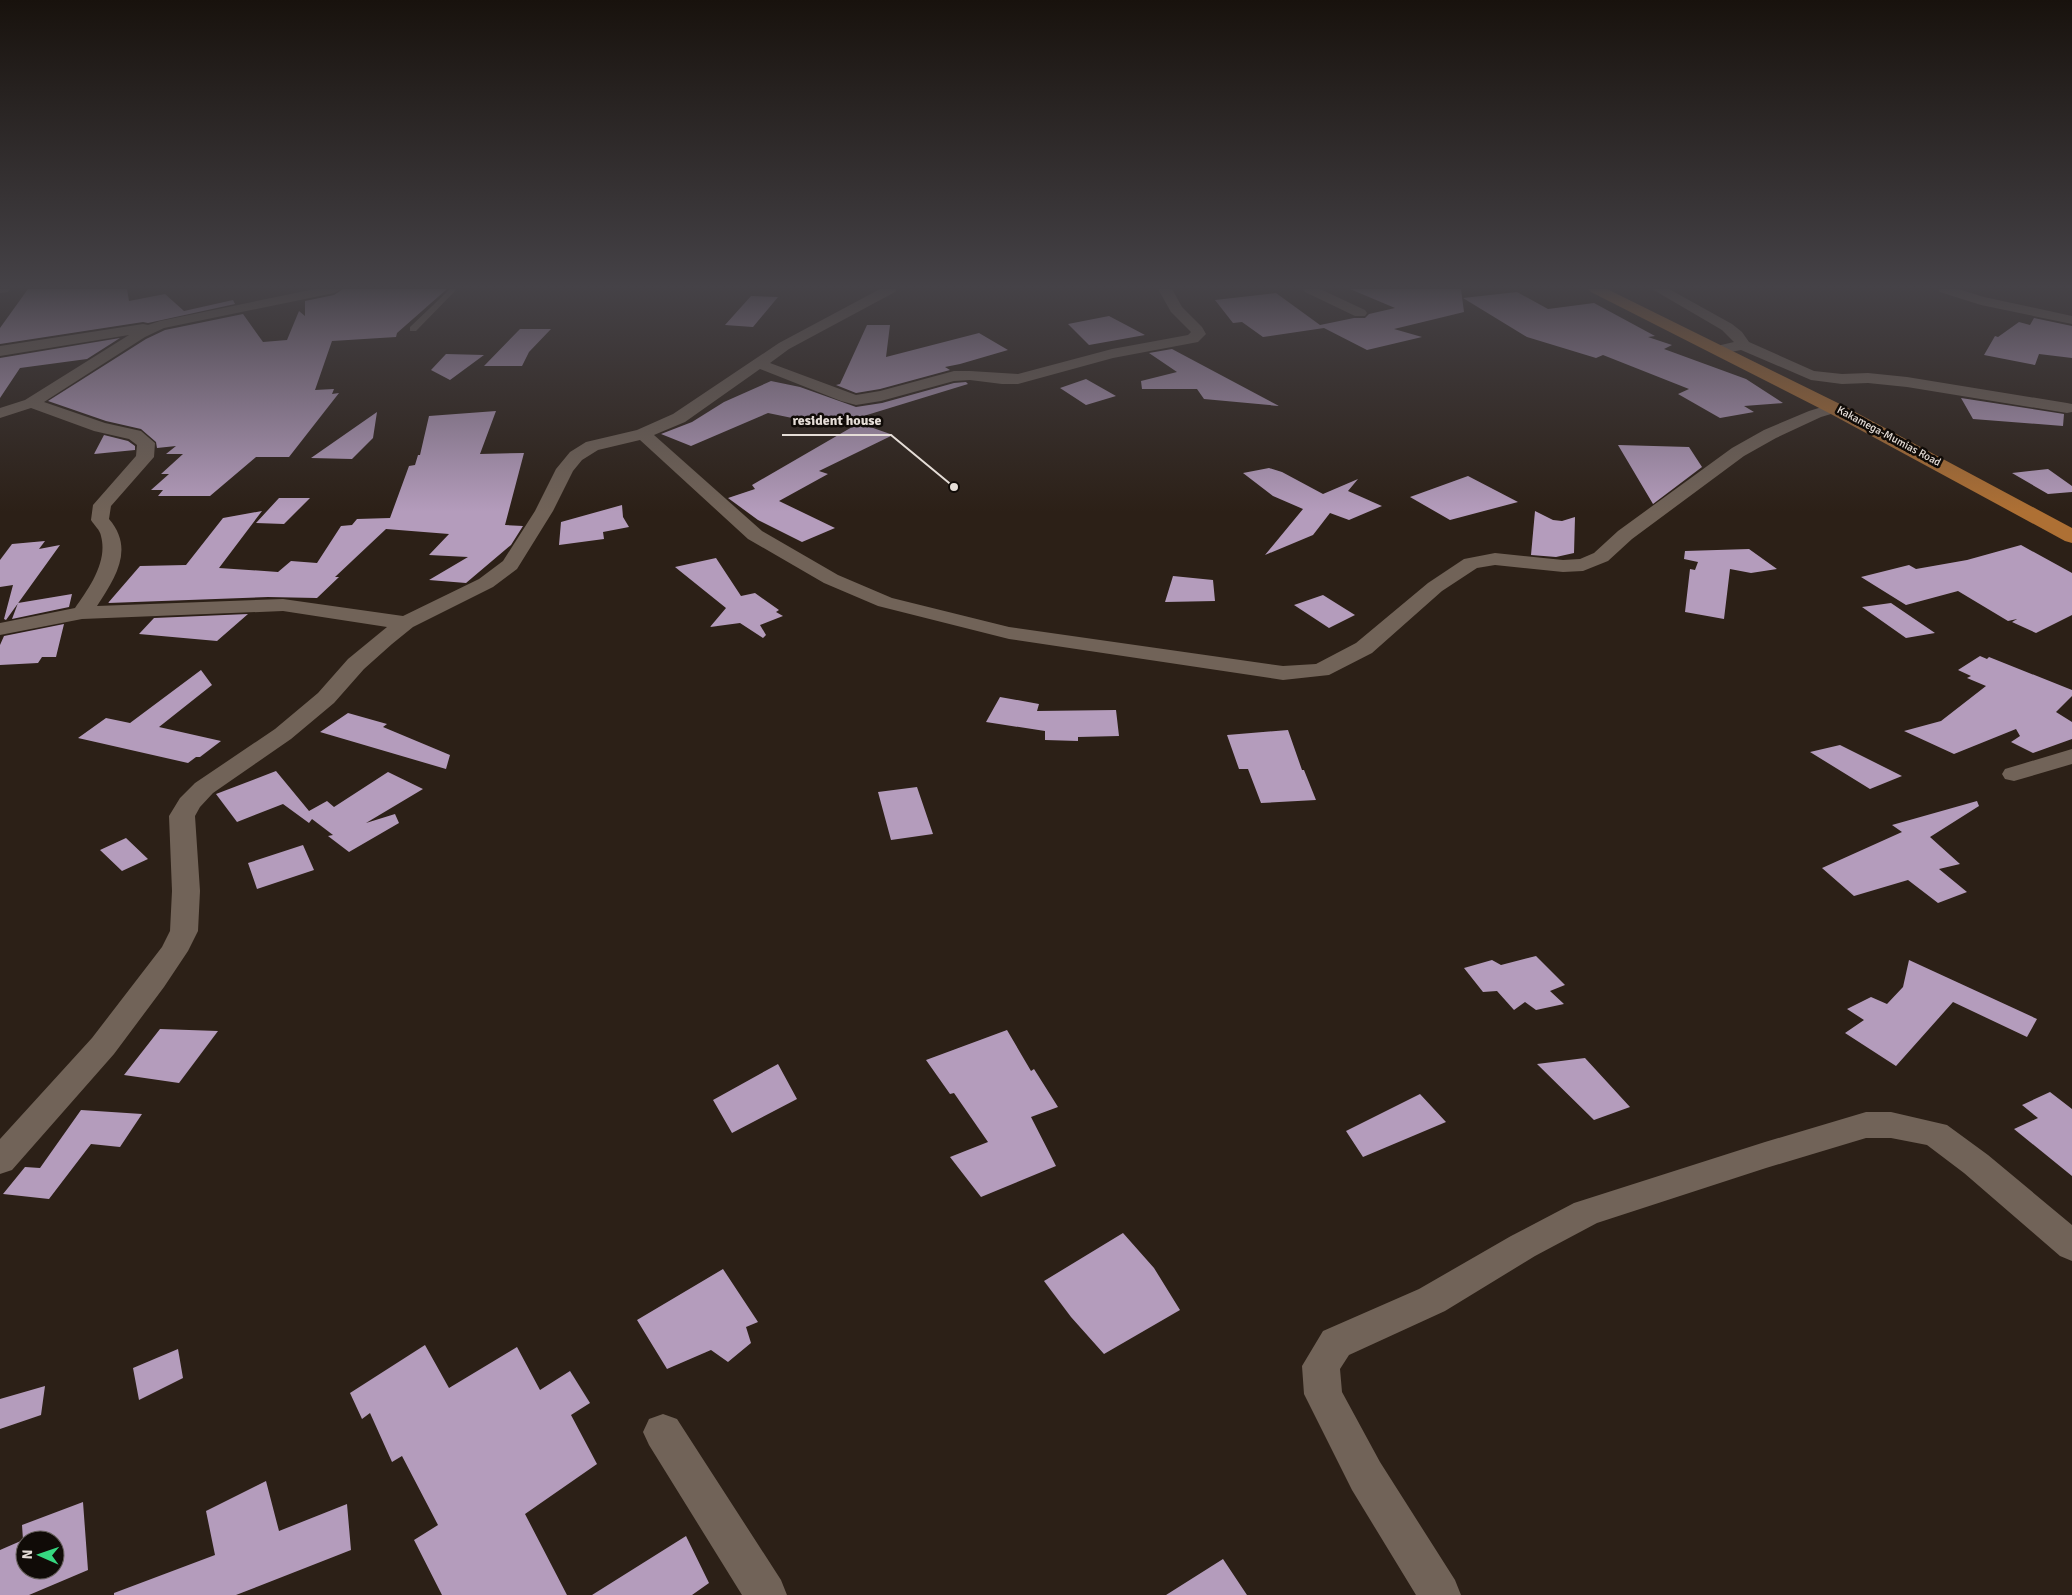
<svg xmlns="http://www.w3.org/2000/svg" width="2072" height="1595" font-family="Signika,sans-serif">
<style>
.building{fill:#b49cbc;fill-rule:evenodd}
.lines{fill:none;stroke-linecap:round;stroke-linejoin:round}
.service{fill:#716358;fill-rule:evenodd}
.minor{fill:#716358;fill-rule:evenodd}
.trunk{fill:#ae7034;fill-rule:evenodd}
.labels{text-anchor:middle;dominant-baseline:central;stroke-width:5;stroke-linejoin:round;paint-order:stroke}
.far-street-label{font-size:11px;fill:#e5ddd7;stroke:#100b07}
.leader{fill:none;stroke:#e5ddd7;stroke-width:2}
.callout-dot{fill:#e5ddd7;stroke:#100b07;stroke-width:2}
.callout-label{font-size:14px;text-anchor:middle;font-weight:bold;fill:#e5ddd7;stroke:#100b07;stroke-width:5;stroke-linejoin:round;paint-order:stroke}
</style>
<rect width="100%" height="100%" fill="#2c2017"/>
<path class="building" d="M28 289H127L129 301 165 294 184 311 233 300 235 304 148 323 143 322 0 344V328Z
M343 289H447L397 333 396 337 332 341 315 390 334 389 332 394 339 393 289 457H256L210 496H158L163 490H151L169 474H161L183 454H166L176 446 157 448 156 442 141 429 106 421 48 401 146 339 165 330 243 314 263 342 287 340 299 311 305 316V301L334 295Z
M1350 289H1461L1464 312 1394 329 1422 337 1367 350 1324 328 1263 337 1242 322 1233 323 1215 300 1276 293 1320 325 1354 318H1365L1369 314 1395 308Z
M1517 292 1548 309 1594 303 1655 336 1648 337 1672 345 1664 349 1746 379 1783 403 1744 406 1754 412 1720 418 1678 394 1689 389 1603 355 1596 358 1527 337 1463 298Z
M751 296 778 297 753 327 725 325Z
M1109 316 1145 335 1089 345 1068 324Z
M2034 318 2072 326V358L2039 354 2035 365 1984 355 1995 336 1998 337 2019 322 2030 325Z
M867 325H890L886 357 979 333 1008 350 960 364 945 367 950 370 880 389 856 393 836 385 840 384Z
M520 329H551L529 352 522 366H484Z
M120 338 87 359 20 368 0 398V358Z
M1172 349 1279 406 1204 399 1197 389H1142L1141 381 1177 372 1149 353Z
M446 354 484 355 450 380 431 370Z
M1086 379 1116 396 1086 405 1060 388Z
M771 381 800 387 856 407 882 403 954 383 966 382 968 384 831 426 768 413 691 446 661 434 692 422 724 402Z
M1961 398 2064 414 2063 426 1973 419Z
M496 411 480 454 524 453 505 525 523 526 511 545 466 583 429 580 468 557 429 555 449 534 386 529 335 577H339L317 598 268 597 108 603 140 566 186 565 223 518 262 511 219 568 278 572 291 561 317 563 341 526 352 525 357 519 390 518 409 466 415 465 418 455H420L429 416Z
M377 412 373 438 352 459 311 458Z
M859 423 893 435 819 471 828 474 779 501 835 528 802 542 758 520 728 498 755 489 752 485Z
M104 435 128 441 135 446V450L94 454Z
M1618 445 1689 447 1702 467 1653 504Z
M1269 468 1282 472 1323 494 1358 479 1348 491 1382 506 1349 520 1330 513 1313 535 1265 555 1303 509 1273 496 1243 473Z
M2048 469 2072 486V492L2048 494 2012 473Z
M1468 476 1518 502 1450 520 1410 497Z
M279 498H310L284 524 256 523Z
M622 505 623 517 629 527 603 532 604 539 559 545 561 522Z
M1535 511 1553 520 1562 521 1575 517 1574 553 1556 557 1531 555Z
M45 541 39 549 60 545 6 620 4 619 13 585 0 587V560L12 544Z
M2021 545 2072 573V615L2036 633 2012 622 2017 619 2008 621 1958 591 1906 605 1861 577 1909 565 1916 569 1967 560Z
M1749 549 1777 569 1751 573 1730 569 1724 619 1685 612 1690 569 1695 570 1698 562 1684 559 1685 551Z
M716 558 741 596 755 593 779 610 776 612 783 616 760 625 766 635 763 638 740 623 710 627 726 608 675 567Z
M1173 576 1213 580 1215 601 1165 602Z
M72 594 69 607 12 619 18 603Z
M1323 595 1355 615 1329 628 1294 605Z
M1891 603 1935 633 1906 638 1862 607Z
M248 614 217 641 139 634 154 618Z
M64 624 56 657H42L38 663 0 665V645L4 636Z
M1980 656 1987 659 1989 657 2072 690V696L2056 712 2072 722V739L2033 753 2011 742 2020 736 2016 729 1954 754 1904 731 1941 721 1986 686 1967 678 1971 676 1958 670Z
M201 670 212 685 159 727 221 741 200 757H196L188 763 78 738 106 718 130 723Z
M1000 697 1039 704 1037 711 1116 710 1119 736 1078 737V741L1045 740V731L986 722Z
M348 713 387 724 383 727 450 755 446 769 320 732Z
M1288 730 1302 770H1304L1316 800 1261 803 1248 769H1239L1227 735Z
M1840 745 1902 776 1870 789 1810 752Z
M276 771 309 811 327 801 334 807 388 772 423 789 366 823 395 814 399 823 349 852 328 836 333 835 312 819 309 823 283 804 237 822 216 794Z
M917 787 933 834 891 840 878 792Z
M1977 801 1979 806 1930 837 1960 864 1939 869 1967 892 1938 903 1908 880 1854 896 1822 868 1902 832 1892 825Z
M126 838 148 859 122 871 100 850Z
M303 845 314 870 257 889 248 863Z
M1536 956 1565 985 1550 991 1564 1004 1536 1010 1525 1002 1514 1010 1497 991 1483 992 1464 968 1492 960 1501 965Z
M1909 960 2037 1019 2027 1037 1953 1002 1896 1066 1845 1033 1864 1020 1847 1009 1871 997 1887 1004 1903 987Z
M160 1029 218 1031 179 1083 124 1075Z
M1007 1030 1031 1071 1034 1069 1058 1107 1031 1117 1056 1166 981 1197 950 1157 988 1142 954 1093 950 1094 926 1060Z
M1585 1058 1630 1107 1594 1120 1537 1064Z
M778 1064 797 1099 732 1133 713 1100Z
M2050 1092 2072 1109V1176L2014 1129 2038 1118 2022 1105Z
M1420 1094 1446 1122 1363 1157 1346 1131Z
M81 1110 142 1114 120 1147 91 1144 49 1199 3 1194 25 1167 40 1168Z
M1123 1233 1154 1268 1180 1310 1104 1354 1071 1317 1044 1281Z
M723 1269 758 1322 746 1327 751 1343 728 1362 711 1350 667 1369 637 1320Z
M425 1345 449 1388 517 1347 540 1390 570 1371 590 1403 571 1415 597 1464 525 1514 567 1595H442L414 1540 438 1525 402 1456 392 1462 370 1413 362 1419 350 1393Z
M178 1349 183 1378 139 1400 133 1368Z
M45 1386 41 1415 0 1429V1399Z
M266 1481 279 1531 347 1504 351 1550 236 1595H114V1593L215 1555 206 1511Z
M83 1502 88 1570 29 1595H0V1550L23 1540 22 1525ZM25 1540H55V1570H25Z
M686 1536 709 1583 692 1595H592Z
M1223 1559 1247 1595H1166Z"/>
<g class="lines">
<path class="service" d="M450 289H457L416 331H410V327Z"/>
<path class="minor" d="M0 289H10L8 292 0 293Z
M315 289H341L334 293 164 328 145 337 44 402 105 423 141 431 155 443 154 457 111 506 109 519C135 549 115 578 97 606L283 599 403 616 479 579 503 561 535 511 556 469 570 452 586 442 637 430 673 414 779 343 880 289H897L895 292 789 349 770 363 856 395 880 391 954 371H970L1018 374 1112 349 1188 335 1191 332 1171 312 1158 289H1172L1182 307 1202 327 1206 334 1198 342 1113 358 1018 384H1002L970 380 954 381 881 401 856 405 841 401 760 369 685 422 654 435 762 531 838 575 892 598 1009 627 1283 666 1316 664 1356 643 1428 583 1464 559 1495 553 1563 560 1580 559 1594 553 1618 531 1732 448 1764 430 1809 411 1835 403 1841 405 1843 408 1841 411 1821 417 1776 438 1744 456 1632 539 1608 561 1583 571 1563 572 1495 565 1477 568 1442 591 1372 653 1329 675 1283 680 1009 639 878 606 824 583 748 539 640 440 598 450 582 460 573 471 553 511 517 569 493 587 413 627 392 644 364 669 334 703 291 739 213 793 200 807 195 816 200 891 198 931 188 951 164 987 114 1054 12 1170 0 1174V1139L92 1038 162 947 170 931 172 891 169 816 180 798 195 783 275 729 318 693 348 659 387 627 283 611 82 619 0 635V623L75 608C89 588 108 562 101 536 100 530 94 525 91 520L93 505 136 456 137 445 129 439 94 431 31 408 0 418V408L25 400 129 335 0 356V346L143 324 148 325 160 321Z
M1303 289H1320L1365 310 1367 313 1365 316H1355L1305 292Z
M1652 289H1669L1732 324 1742 332 1749 342 1814 371 1842 374 1868 373 1907 377 2067 403 2072 404V412L2067 413 1907 387 1868 383 1842 384 1811 380 1741 350 1726 353 1721 351 1718 348 1721 345 1734 342 1722 330Z
M1938 289H1958L1984 297 2072 316V324L1981 305 1940 292Z
M2072 749V764L2014 781 2005 779 2002 774 2005 769Z
M1866 1112H1891L1947 1125 1988 1155 2072 1225V1261L2060 1256 1964 1173 1927 1145 1891 1138H1866L1766 1168 1597 1223 1535 1256 1445 1311 1349 1355 1340 1369 1342 1392 1380 1462 1455 1580 1461 1595H1416L1352 1490 1304 1394 1302 1366 1323 1331 1419 1289 1511 1236 1574 1203 1765 1142Z
M663 1414 677 1419 781 1580 787 1595H742L649 1445 643 1432 649 1419Z"/>
<path class="trunk" d="M1588 289H1607L1842 405 2072 528V543L2065 541 1829 413 1591 292Z"/>
</g>
<linearGradient id="sky" x2="0" y2="1"><stop stop-color="#18120d"/><stop offset="0.56" stop-color="#454247"/><stop offset="1" stop-color="#454247" stop-opacity="0"/></linearGradient>
<rect width="2072" height="512" fill="url(#sky)"/>
<g class="labels">
<g class="far-street-label">
<text transform="translate(1889 436) rotate(28)">Kakamega-Mumias Road</text>
</g>
</g>
<path class="leader" d="M954 487L891 435H782"/>
<circle class="callout-dot" cx="954" cy="487" r="5"/>
<g class="callout-label">
<text x="837" y="425">resident house</text>
</g>
<g transform="translate(40 1555) rotate(272)"><circle r="24" fill="#100b07" stroke="#655f5a"/>
<path d="M0-4L9 19L0 12L-9 19Z" fill="#36d880"/>
<text y="-8" font-size="14" font-weight="bold" text-anchor="middle" fill="#e5ddd7">N</text>
</g>
</svg>
